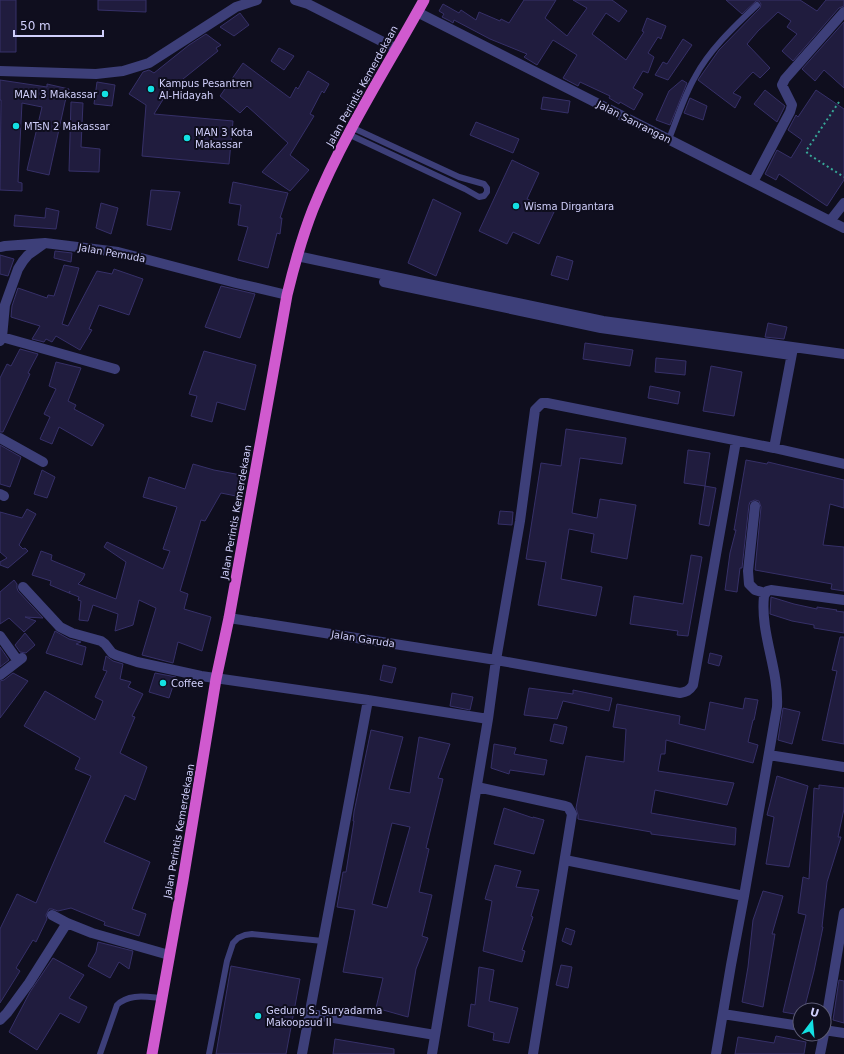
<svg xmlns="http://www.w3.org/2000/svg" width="844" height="1054" font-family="'DejaVu Sans',sans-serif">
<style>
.building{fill:#201c3e;stroke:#363068;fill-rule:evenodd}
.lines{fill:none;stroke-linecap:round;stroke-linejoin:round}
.path{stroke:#37a797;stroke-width:2;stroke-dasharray:2 3;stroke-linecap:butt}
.service{stroke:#3d3f79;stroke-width:6}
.minor{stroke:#3d3f79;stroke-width:10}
.trunk{stroke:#d05acf;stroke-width:11}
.poi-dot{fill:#13e0e3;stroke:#0f0e1e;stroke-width:1.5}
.labels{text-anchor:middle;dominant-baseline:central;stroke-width:4;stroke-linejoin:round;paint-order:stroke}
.poi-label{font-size:10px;fill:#d0cffb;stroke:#0f0e1e;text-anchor:start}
.street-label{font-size:10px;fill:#d0cffb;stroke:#0f0e1e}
</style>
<rect width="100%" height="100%" fill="#0f0e1e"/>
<path class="building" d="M0 0H16V52H0Z
M98 0H146V12L98 10Z
M524 0H556L545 18 567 36 587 8 573 0H612L627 11 619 22 606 13 592 34 626 60 644 32 642 31 647 18 666 26 661 39 658 37 648 53 654 57 648 73 643 71 633 88 643 94 634 110 620 102 619 104 609 98 610 96 580 82 578 86 563 78 577 55 553 40 537 65 524 57 527 54 490 39 454 20 453 23 450 21 442 17 444 14 439 11 443 4 459 13 461 10 476 20 479 12 500 21 501 19 509 23Z
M726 0H800L817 11 826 0H844V6L839 8 793 61 782 51 797 34 787 27 791 21 778 12 758 31 747 44 770 68 760 78 753 72 733 93 741 97 735 108 698 80 719 50 760 8 761 4 759 1H756L742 14Z
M240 13 249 25 234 36 220 27Z
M844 22V88L824 70 815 81 802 69Z
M206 34 221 45 216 48 218 51 178 83 175 80 154 114 233 121 229 164 142 156 146 105 129 94 143 72 149 70 154 73 189 45Z
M683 39 692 45 668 80 655 75 663 62 667 64Z
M279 48 294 56 284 70 271 61Z
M243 63 290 98 296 87 298 89 308 71 329 84 324 93 322 91 310 114 314 116 290 155 309 170 290 191 262 172 288 143 247 106 240 113 220 96Z
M0 80 47 87V84L69 89 65 102 49 175 27 170 42 107 22 103 18 182 22 183V191L0 190 1 100H0Z
M682 80 687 83 670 125 656 120 669 91Z
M97 82 115 85 112 106 94 104Z
M765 90 785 106 777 122 754 104Z
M816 90 844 109V180L827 206 779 174 776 180 765 174 777 150 791 158 802 140 788 130 796 115 798 117Z
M543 97 570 101 568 113 541 109Z
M690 98 707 106 703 120 684 113Z
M71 102 83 103 81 147 100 149 99 172 69 171Z
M476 122 519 139 513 153 470 135Z
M512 160 539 173 527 199 554 212 539 244 513 232 507 244 479 231Z
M233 182 288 193 280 218H282L280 234 277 233 268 268 238 260 248 227 238 225 241 205 229 203Z
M151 190 180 192 171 230 147 225Z
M433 199 461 213 436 276 408 263Z
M101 203 118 208 111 234 96 228Z
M46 208 59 211 56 229 14 226 15 215 45 218Z
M55 251 72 253 71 262 54 258Z
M0 255 14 259 8 276 0 274Z
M557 256 573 261 568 280 551 275Z
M64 265 79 268 62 324 68 326 97 271 112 274 114 269 143 279 129 315 99 305 89 329 92 330 80 350 56 336 52 342 46 339 44 342 32 339 40 326 11 317 12 306 18 288 47 298 48 295 54 296Z
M221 286 255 294 240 338 205 327Z
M768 323 787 327 784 339 765 337Z
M585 343 633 350 630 366 583 359Z
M20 349 38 354 28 373 30 374 3 432H0V378L7 364 11 366Z
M204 351 256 365 245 410 217 402 212 422 191 416 197 396 189 394Z
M656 358 686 361 685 375 655 372Z
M56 362 81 368 68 401 76 405 74 409 104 425 92 446 59 427 52 444 40 439 50 417 44 414 56 389 49 386Z
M711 366 742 372 734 416 703 411Z
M650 386 680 392 678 404 648 398Z
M566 429 626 438 622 464 580 458 572 513 597 518 600 499 636 505 627 559 591 552 594 534 569 529 561 579 602 587 596 616 538 605 546 562 526 559 541 463 561 466Z
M0 445 21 457 10 487 0 484Z
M688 450 710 453 705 486 684 483Z
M746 460 767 464 768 462 844 480V508L830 504 823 545 844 547V591L831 589 832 584 755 570 761 507 759 501 755 500 750 502 749 505 742 568H740L737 592 725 590 730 553 736 530H734Z
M193 464 214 470 241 475 236 496 221 493 205 521 201 520 180 591 188 594 184 609 211 617 202 651 178 642 173 663 142 655 156 608 139 600 133 625 115 631 118 614 93 605 88 621 79 620 81 601 78 600 79 597 69 593 70 591 69 593 50 585 51 581 32 575 41 551 52 555 51 560 85 574 82 580 78 584 116 599 126 562 104 547 107 542 163 569 170 551 163 549 177 507 143 497 149 477 185 489Z
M42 470 55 477 47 498 34 494Z
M705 486 716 488 709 526 699 524Z
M27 509 36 514 19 545 23 549 25 548 28 551 8 568 0 565V562L7 558 0 552V512L22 518Z
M500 511 513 512 512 525 498 524Z
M691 555 702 557 688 636 677 635 678 631 630 624 634 596 683 604Z
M14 580 17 584V588L18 591 43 618 25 617 36 621 24 632 9 618 0 624V592Z
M771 597 794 604 817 609V607L837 610 836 611 844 612V633L814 628V625L792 621 770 614Z
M55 631 69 639 81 642 76 644 86 647 82 665 46 653Z
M25 633 35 645 26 653 20 652 15 645Z
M840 637H844V744L822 740 837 671 832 670Z
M0 647 9 660 0 667Z
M710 653 722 656 719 666 708 663Z
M106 656 113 661 123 664 120 679 131 682 128 687 143 694 132 716 135 717 120 753 147 767 135 800 125 795 104 842 150 862 132 909 146 914 139 936 104 925 105 922 71 908 58 911 52 909H49L46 915 47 919 36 942 33 940 16 968 20 971 0 1003V929L17 894 36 903 91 776 75 769 80 758 24 726 45 691 95 720 103 701 95 697 107 671 103 670Z
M383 665 396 668 392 683 380 680Z
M13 673 28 681 0 718V681L4 680Z
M155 673 176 677 169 698 149 692Z
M529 688 573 694V690L612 698 609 711 563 701 557 719 524 715Z
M452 693 473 697 470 710 450 706Z
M745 698 758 700 754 720H753L748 742 758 745 753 763 666 740 665 754H661L658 771 734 783 727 805 655 790 651 813 736 828 735 845 651 834V832L578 819V815L576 808 586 756 624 762 626 729 613 727 617 704 680 716 679 724 705 730 710 702 743 709Z
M783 708 800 712 792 744 778 740Z
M554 724 567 727 563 744 550 741Z
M371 730 403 737 389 789 410 793 419 737 450 744 438 778 443 779 426 848 429 849 419 892 432 895 422 936 428 938 416 969 408 1017 376 1008 383 978 343 972 355 910 337 907 343 872H346L354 821H353L354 812ZM392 823 410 827 387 908 372 904Z
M494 744 516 748 514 754 547 760 544 775 510 770 509 774 491 768Z
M777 776 808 786 789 867 766 864 774 817 767 815Z
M819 785 844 788V809L838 837H841L827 882 822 927H823L814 971 804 1010H800V1015L783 1012 806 915 798 913 803 877 809 879 814 788 819 789Z
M504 808 533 818V817L544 820 534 854 494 844Z
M495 865 521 871 516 887 539 890 531 916 533 917 522 950 525 951 522 962 483 951 492 901 485 899Z
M763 891 783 896 772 934H775L763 1007 742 1002 748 967 753 920Z
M566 928 575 931 571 945 562 941Z
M98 942 133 951 129 969 119 962 110 978 88 966 96 952Z
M53 958 84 975 69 998 87 1007 79 1023 60 1013 37 1050 9 1032 30 992Z
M561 965 572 967 568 988 556 985Z
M231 966 300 979 286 1054H216Z
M479 967 494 970 489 1001 518 1008 509 1043 493 1040 494 1033 468 1026 471 1004 475 1005Z
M839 980 844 981V1023L833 1020Z
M776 1036 806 1042 804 1054H735L738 1037 774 1043Z
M335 1039 394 1049V1054H333Z"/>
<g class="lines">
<path class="path" d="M839 102 806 151 808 154 844 177"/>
<path class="service" d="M348 134 465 189 479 197 484 196 487 192V188L484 184 459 177 351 127
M669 139C677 119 684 96 695 77 710 49 735 26 757 5
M100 1054 117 1005C129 993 147 997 163 998
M209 1054 227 961 233 943 238 938 245 935 252 934 323 941"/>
<path class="minor" d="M295 0 308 4 397 49
M417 12 830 221 844 203
M0 71 96 74 123 71 149 63 236 7 257 0
M753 182 790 112 792 105 782 85 785 79 844 12
M830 221 844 228
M0 247 5 246 45 243
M297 256 603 321 844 354
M384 282 601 328 791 355
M2 337 115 369
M0 341 2 337 5 305 18 269 23 261 28 255 45 243 118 252 236 283 287 295
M0 438 43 462
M774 448 844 464
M0 494 4 496
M755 506 748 571 749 584 755 590 765 593
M23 587 60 627 72 633 101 641 105 644 112 653 116 655 137 662 201 676 368 700 488 719
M229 618 496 660 680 693C686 692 689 691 693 685L736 441
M0 636 18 661
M0 675 22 658
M769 755 844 767
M477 787 565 806 568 807 572 814 533 1054
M565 860 744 896
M52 915 67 923
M310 1014 435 1035
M723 1014 800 1026
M0 1020 7 1013 29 983 67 923 92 933 169 955
M824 1030 844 1033
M824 1032 844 913
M302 1054 368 700
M432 1054 488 719 496 660 520 521 535 410 542 403H547L774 448 793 348
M716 1054 731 965 744 896 777 707C779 669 760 634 764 596L767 591 771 590 844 600
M820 1054 824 1034"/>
<path class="trunk" d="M152 1054 183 880 216 679 229 618 287 295C294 266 302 237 313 209 343 135 386 69 424 0"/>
</g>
<g class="poi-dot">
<circle cx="151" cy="89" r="4"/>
<circle cx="105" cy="94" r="4"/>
<circle cx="16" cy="126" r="4"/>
<circle cx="187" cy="138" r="4"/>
<circle cx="516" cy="206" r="4"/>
<circle cx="163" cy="683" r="4"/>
<circle cx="258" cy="1016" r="4"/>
</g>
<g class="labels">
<g class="poi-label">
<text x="159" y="83">Kampus Pesantren<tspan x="159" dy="12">Al-Hidayah</tspan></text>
<text x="97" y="94" text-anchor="end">MAN 3 Makassar</text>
<text x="24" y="126">MTsN 2 Makassar</text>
<text x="195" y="132">MAN 3 Kota<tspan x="195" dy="12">Makassar</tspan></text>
<text x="524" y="206">Wisma Dirgantara</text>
<text x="171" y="683">Coffee</text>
<text x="266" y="1010">Gedung S. Suryadarma<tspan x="266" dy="12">Makoopsud II</tspan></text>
</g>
<g class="street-label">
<text transform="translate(362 86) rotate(-61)">Jalan Perintis Kemerdekaan</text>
<text transform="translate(634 122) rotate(27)">Jalan Sanrangan</text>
<text transform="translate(112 253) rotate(10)">Jalan Pemuda</text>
<text transform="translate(236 512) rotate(-80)">Jalan Perintis Kemerdekaan</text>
<text transform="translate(363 639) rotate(9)">Jalan Garuda</text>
<text transform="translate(179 831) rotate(-80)">Jalan Perintis Kemerdekaan</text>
</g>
</g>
<g transform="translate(812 1022) rotate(16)"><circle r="19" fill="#0f0e1e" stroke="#5c5b76"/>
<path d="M0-3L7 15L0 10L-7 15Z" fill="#13e0e3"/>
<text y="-6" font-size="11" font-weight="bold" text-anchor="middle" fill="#d0cffb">U</text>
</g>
<path d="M14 30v6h89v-6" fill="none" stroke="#d0cffb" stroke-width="2"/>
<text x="20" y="30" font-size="12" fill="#d0cffb" stroke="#0f0e1e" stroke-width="3" paint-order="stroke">50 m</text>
</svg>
